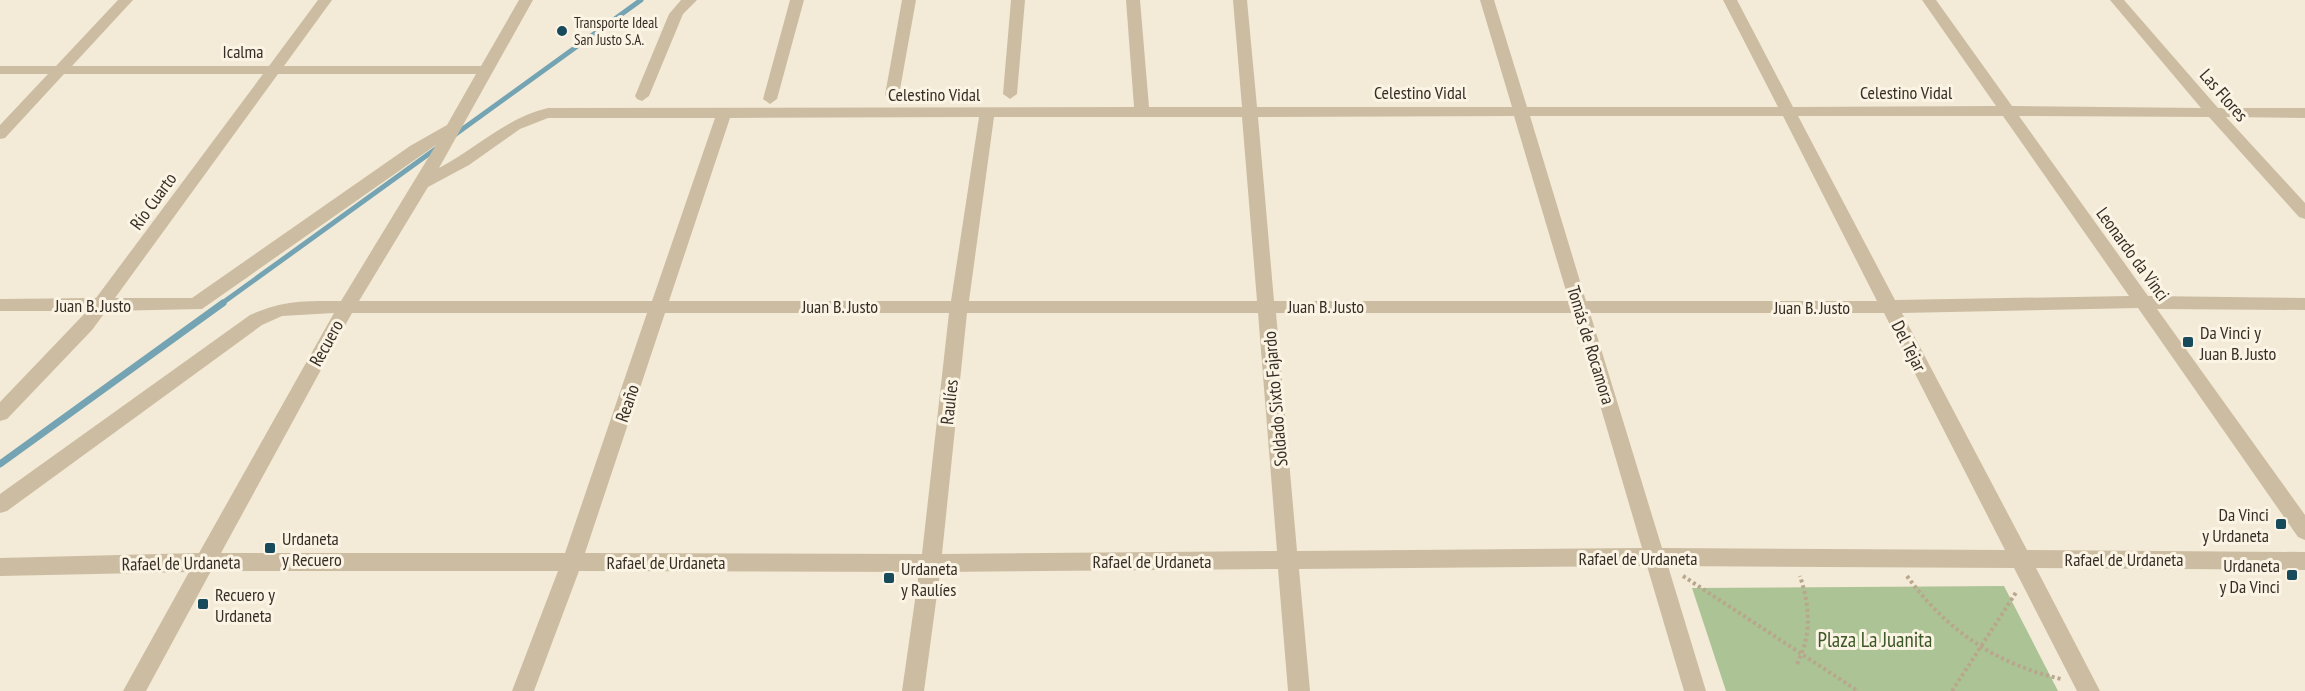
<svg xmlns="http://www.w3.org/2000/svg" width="2305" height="691" font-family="'PT Sans Narrow',sans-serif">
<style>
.green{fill:#acc396}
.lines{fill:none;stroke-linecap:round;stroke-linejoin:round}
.stream-far1{stroke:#74a4b3;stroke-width:5}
.stream{stroke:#74a4b3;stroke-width:7}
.path{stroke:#b8a78c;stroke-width:4;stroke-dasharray:3 3;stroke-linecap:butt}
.street{fill:#ccbda2;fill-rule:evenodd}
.poi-dot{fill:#174a5b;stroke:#fbf4e4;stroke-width:2}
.labels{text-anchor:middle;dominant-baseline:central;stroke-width:6;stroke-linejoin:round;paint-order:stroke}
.far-poi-label{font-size:15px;fill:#362e25;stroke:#fbf4e4;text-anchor:start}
.street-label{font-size:18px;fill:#362e25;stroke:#fbf4e4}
.poi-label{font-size:18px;fill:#362e25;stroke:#fbf4e4;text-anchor:start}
.near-park-label{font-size:21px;fill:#3c5727;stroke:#fbf4e4}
</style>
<rect width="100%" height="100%" fill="#f3ebd7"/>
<path class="green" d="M2004 586 2058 691H1726L1692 588Z"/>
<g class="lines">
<path class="stream-far1" d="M453 136 641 0
M221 304 437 148"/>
<path class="stream" d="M0 464 223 303"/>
<path class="path" d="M1683 576 1858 691
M1907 576C1946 630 1996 664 2061 679
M1797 664C1812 634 1810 607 1800 576
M1952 691 2017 591"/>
<path class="street" d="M118 0H133L72 66H269L318 0H332L284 66H481L519 0H533L439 168C477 148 506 118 548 108L1134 107 1126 0H1140L1149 107H1242L1233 0H1247L1257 107H1512L1480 0H1494L1527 107H1778L1723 0H1737L1793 107 1996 106 1922 0H1936L2012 106 2201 108 2110 0H2124L2218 108H2305V118L2226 117 2305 203V219L2299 217 2209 117 2019 116 2148 296 2305 298V310L2157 309 2305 515V540L2298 537 2138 308 1902 313 2027 550 2305 552V570L2036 568 2100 691H2077L2014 568 1668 566 1706 691H1684L1647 566 1299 569 1310 691H1288L1278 569 940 572 924 691H902L919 572 579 571 534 691H512L558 571H211L146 691H123L189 572 0 576V558L199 553 334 313 282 316 262 325 7 511 0 513V494L250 315C284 300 304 301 341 301L436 145 202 309 106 311 92 330 7 419 0 421V402L87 311H0V299L96 298 263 74H64L5 138 0 139V125L48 74H0V66H56ZM278 74H476L447 125 410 146 192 298H115ZM1514 116 1569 301H1274L1258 117ZM1530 116H1783L1877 301H1586ZM1798 116H2003L2129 296 1895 300ZM979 117 951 301H669L730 118ZM994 117H1242L1257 301H969ZM548 118H715L652 301H359L428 187 469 165 520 129ZM352 313H647L565 553H221ZM665 313H949L922 554 585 553ZM967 313H1258L1277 551 942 554ZM1276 313H1573L1642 548 1297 551ZM1590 313H1884L2005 550 1662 548Z
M681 0H697L683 14 649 96 642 101 637 99 635 96 669 14Z
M790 0H804L777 99 770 104 763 99Z
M902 0H916L899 95 892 100 885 95Z
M1011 0H1025L1017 94 1010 99 1003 94Z"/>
</g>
<g class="poi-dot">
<circle cx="562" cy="31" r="6"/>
<rect x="2182" y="336" width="12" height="12" rx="3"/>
<rect x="2275" y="518" width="12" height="12" rx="3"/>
<rect x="264" y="542" width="12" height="12" rx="3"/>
<rect x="2286" y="569" width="12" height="12" rx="3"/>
<rect x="883" y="572" width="12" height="12" rx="3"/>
<rect x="197" y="598" width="12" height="12" rx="3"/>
</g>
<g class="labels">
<g class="far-poi-label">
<text x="574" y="22">Transporte Ideal<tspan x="574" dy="17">San Justo S.A.</tspan></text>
</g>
<g class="street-label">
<text x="243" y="51">Icalma</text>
<text x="1420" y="92">Celestino Vidal</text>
<text x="1906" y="92">Celestino Vidal</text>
<text x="934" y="94">Celestino Vidal</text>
<text transform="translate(2224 95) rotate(49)">Las Flores</text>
<text transform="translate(153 201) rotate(-54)">Río Cuarto</text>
<text transform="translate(2133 254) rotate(54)">Leonardo da Vinci</text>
<text x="93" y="305">Juan B. Justo</text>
<text x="840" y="306">Juan B. Justo</text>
<text x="1326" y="306">Juan B. Justo</text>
<text x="1812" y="307">Juan B. Justo</text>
<text transform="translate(326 343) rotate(-61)">Recuero</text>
<text transform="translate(1591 345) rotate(73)">Tomás de Rocamora</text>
<text transform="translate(1909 346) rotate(63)">Del Tejar</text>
<text transform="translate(1275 399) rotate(-95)">Soldado Sixto Fajardo</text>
<text transform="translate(949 402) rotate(-84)">Raulíes</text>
<text transform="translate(627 403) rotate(-71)">Reaño</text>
<text x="1638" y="558">Rafael de Urdaneta</text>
<text x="2124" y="559">Rafael de Urdaneta</text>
<text x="1152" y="561">Rafael de Urdaneta</text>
<text x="666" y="562">Rafael de Urdaneta</text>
<text transform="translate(181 563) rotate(-1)">Rafael de Urdaneta</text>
</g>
<g class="poi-label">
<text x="2200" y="332">Da Vinci y<tspan x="2200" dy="21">Juan B. Justo</tspan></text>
<text x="2269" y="514" text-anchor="end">Da Vinci<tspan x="2269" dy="21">y Urdaneta</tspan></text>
<text x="282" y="538">Urdaneta<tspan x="282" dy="21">y Recuero</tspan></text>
<text x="2280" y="565" text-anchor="end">Urdaneta<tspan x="2280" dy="21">y Da Vinci</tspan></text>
<text x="901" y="568">Urdaneta<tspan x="901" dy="21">y Raulíes</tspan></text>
<text x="215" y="594">Recuero y<tspan x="215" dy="21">Urdaneta</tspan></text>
</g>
<g class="near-park-label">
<text x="1875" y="639">Plaza La Juanita</text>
</g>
</g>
</svg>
